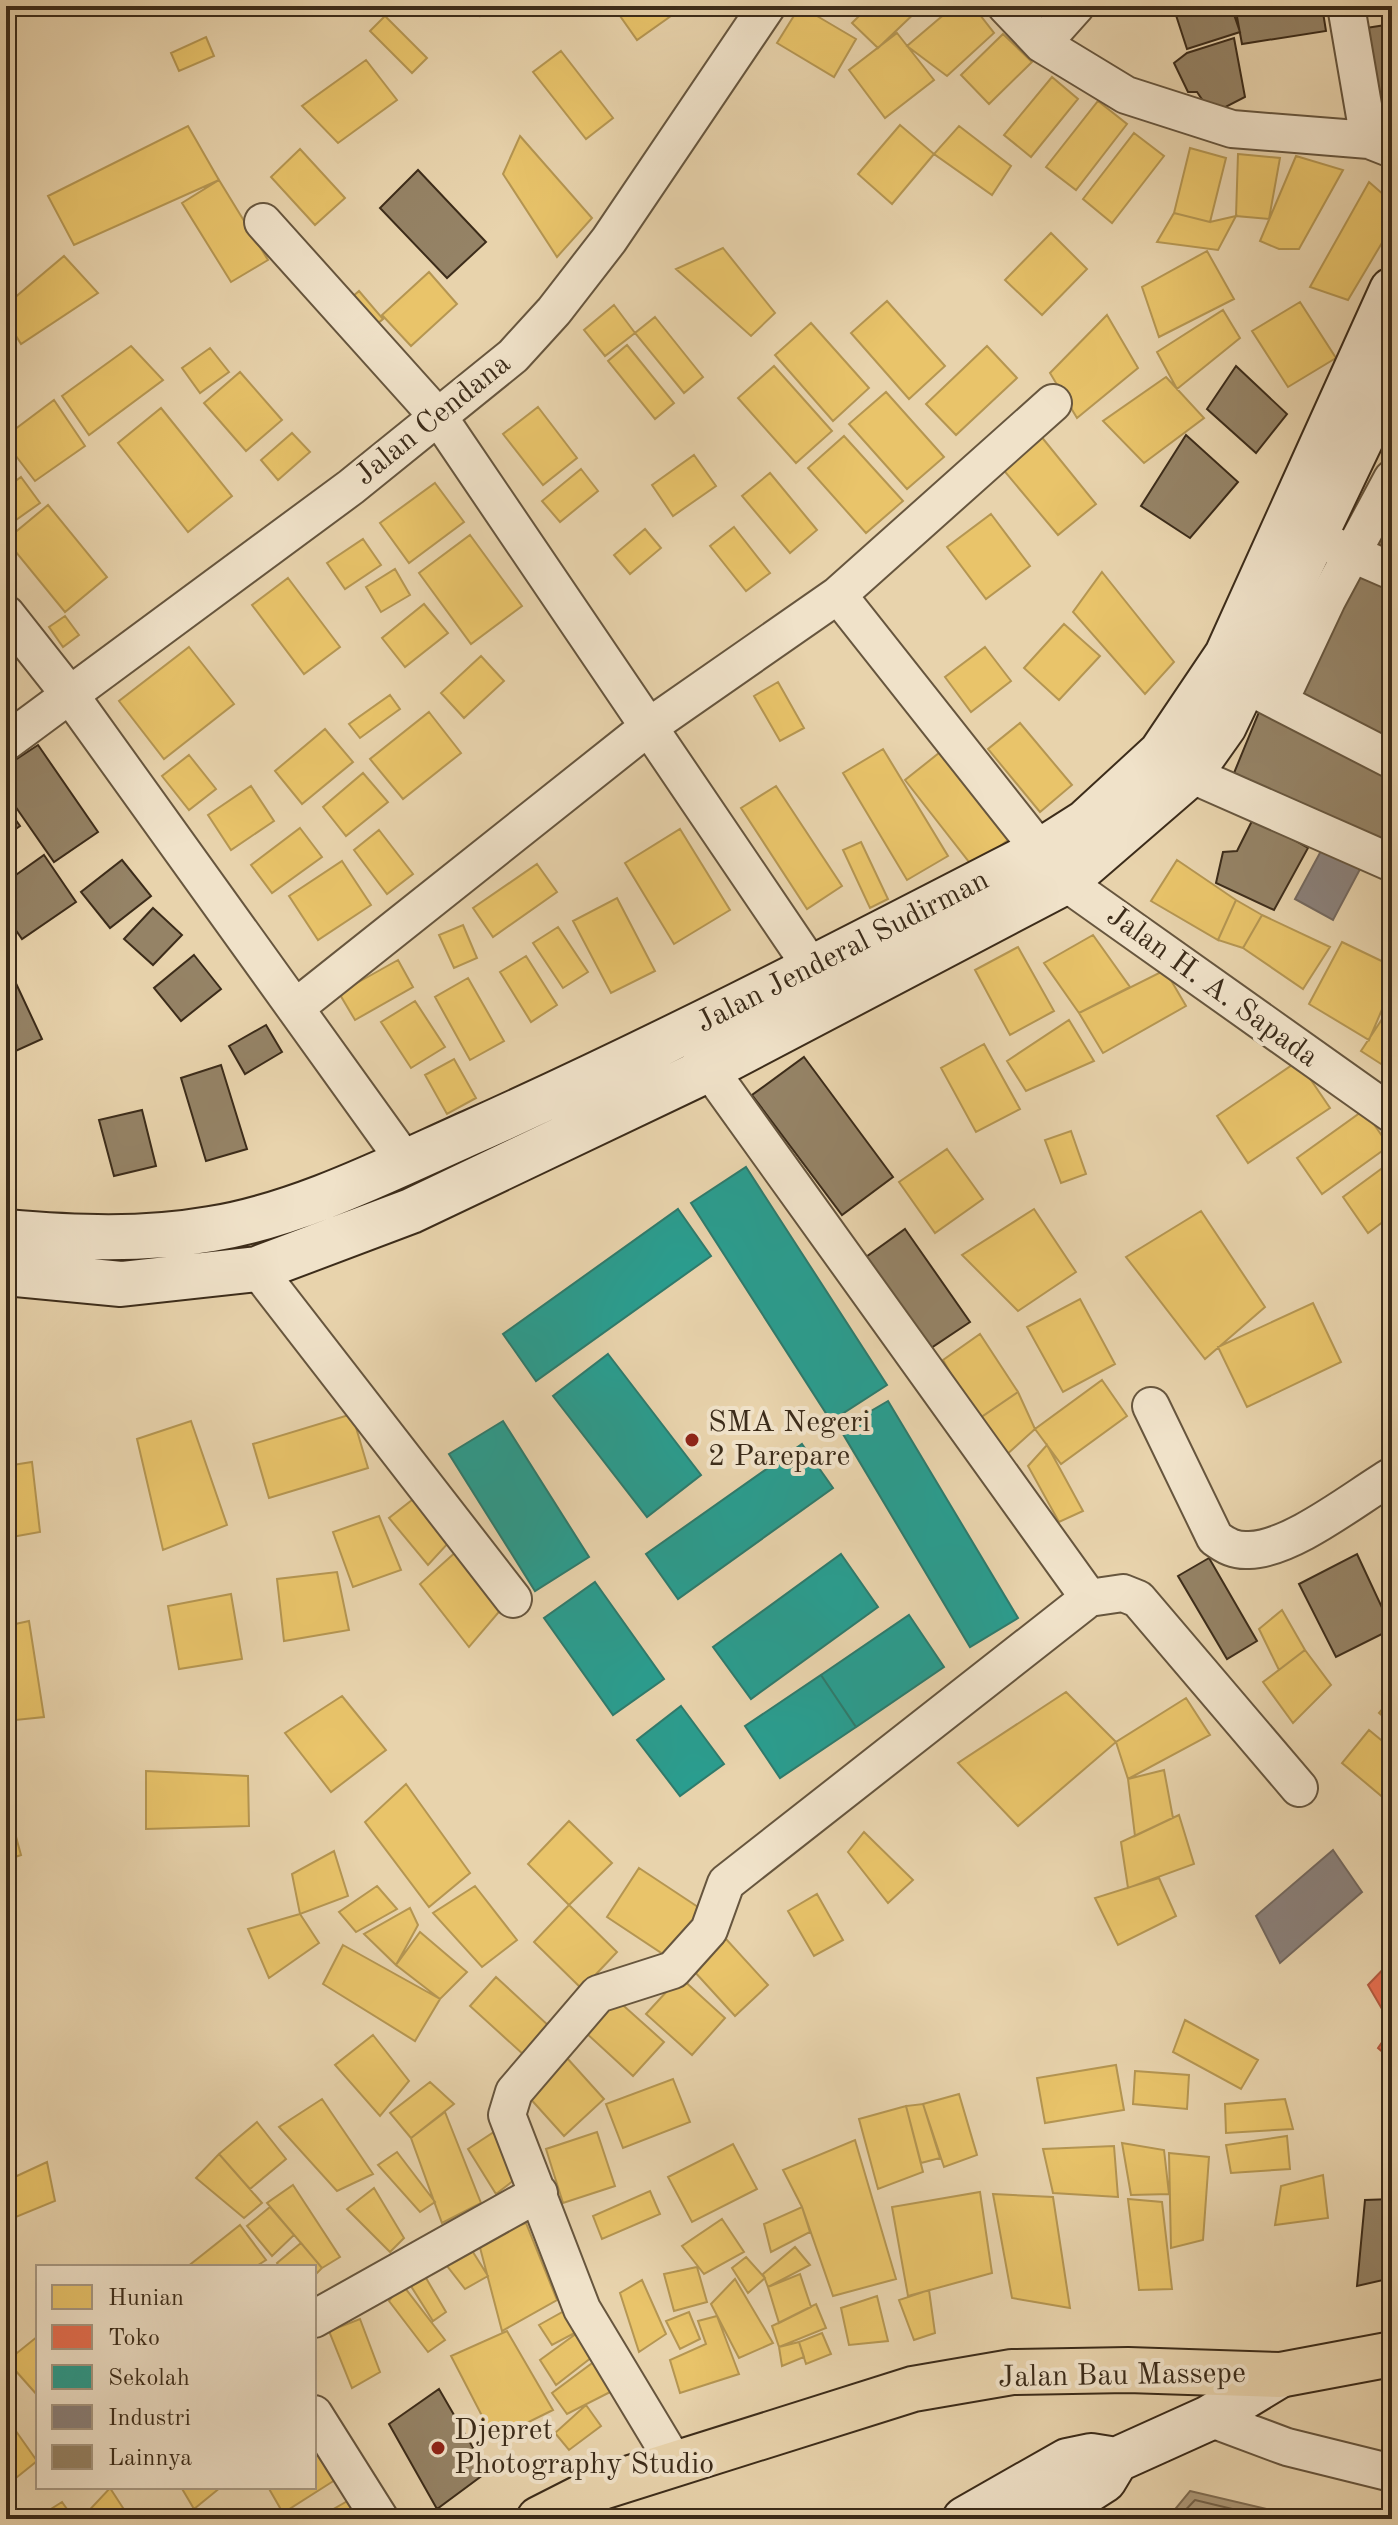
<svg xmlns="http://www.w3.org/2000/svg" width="1398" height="2525" font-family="'Old Standard TT',serif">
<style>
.water{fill:#ae9a7a;stroke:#806e54;stroke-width:2}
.homes{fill:#e9c46a;stroke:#b59652;stroke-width:2}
.shops{fill:#e76f51;stroke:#b45b40;stroke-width:2}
.schools{fill:#2a9d8f;stroke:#2f7b6c;stroke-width:2}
.industry{fill:#8a817c;stroke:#73685f;stroke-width:2}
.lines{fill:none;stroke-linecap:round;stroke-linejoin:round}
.shore{stroke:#75634a;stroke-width:2}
.building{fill:#958366;stroke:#3c2c1a;stroke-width:2}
.minor-casing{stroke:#67563e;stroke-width:40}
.secondary-casing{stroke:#3c2c1a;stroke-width:48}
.trunk-casing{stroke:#3c2c1a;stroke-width:48}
.minor{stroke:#f0e2c9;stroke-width:36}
.secondary{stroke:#f0e2c9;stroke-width:44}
.trunk{stroke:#e8d3ac;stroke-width:44}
.poi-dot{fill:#8f2418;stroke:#f0e2c9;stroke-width:3}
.labels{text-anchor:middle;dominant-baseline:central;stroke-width:8;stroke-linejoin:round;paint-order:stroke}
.street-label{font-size:30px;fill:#3c2c1a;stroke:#f0e2c9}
.poi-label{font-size:30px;fill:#3c2c1a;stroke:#f0e2c9;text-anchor:start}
</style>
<rect width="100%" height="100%" fill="#e8d3ac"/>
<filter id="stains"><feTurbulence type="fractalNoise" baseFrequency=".0025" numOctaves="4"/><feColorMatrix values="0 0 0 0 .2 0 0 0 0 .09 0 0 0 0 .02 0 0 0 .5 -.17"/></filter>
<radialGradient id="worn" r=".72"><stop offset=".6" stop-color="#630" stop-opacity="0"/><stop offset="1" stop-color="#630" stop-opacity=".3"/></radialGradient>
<path class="water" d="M1190 2491 1309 2519H1167Z"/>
<path class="homes" d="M471 6H492L480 16Z
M613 6H675L678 11 637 40Z
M800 6 856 39 834 77 777 43Z
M869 6H922L878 48 852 23Z
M954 6H973L994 33 947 76 907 46Z
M385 16 427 58 412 73 370 31Z
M897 33 934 80 885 118 849 70Z
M1003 34 1032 62 989 104 961 75Z
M206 37 214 56 179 71 171 53Z
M561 51 613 118 586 139 533 72Z
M366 60 397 100 338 143 302 106Z
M1052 77 1078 99 1031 157 1004 135Z
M1098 101 1127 124 1076 190 1046 167Z
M900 125 934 154 892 204 858 174Z
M188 126 219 180 74 245 48 196Z
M959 126 1011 166 992 195 934 154Z
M1134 133 1164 156 1112 223 1083 199Z
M520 136 592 218 557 257 503 174Z
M1190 148 1226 158 1210 222 1174 213Z
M300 149 345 198 315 225 271 177Z
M1238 154 1280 158 1269 219 1236 216Z
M1296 156 1343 170 1299 249H1279L1260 241Z
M219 180 268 260 231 282 182 203Z
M1369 182 1392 202V226L1348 300 1310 287Z
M1174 213 1210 222 1236 216 1218 250 1157 242Z
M1051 233 1087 269 1042 315 1005 280Z
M723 248 775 313 751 336 676 269Z
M1207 251 1234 299 1159 337 1142 287Z
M64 256 98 293 21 344 6 320V305Z
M429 272 457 304 411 346 382 315Z
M359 291 383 319 367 332 344 304Z
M887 301 945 366 909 399 851 333Z
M1300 302 1336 358 1288 387 1252 331Z
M614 305 635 333 605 356 584 330Z
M1223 310 1240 338 1177 389 1157 352Z
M1107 315 1138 368 1077 418 1050 373Z
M655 317 703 377 684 393 635 333Z
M811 323 869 388 833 421 775 355Z
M627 345 674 403 655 419 608 361Z
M131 346 163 380 89 435 62 396Z
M987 346 1017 378 956 435 926 404Z
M210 348 229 372 200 393 182 368Z
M774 366 832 431 796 463 738 398Z
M240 372 282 420 246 451 204 403Z
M1166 377 1204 418 1144 463 1103 421Z
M886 392 944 457 907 489 849 424Z
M54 400 85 446 35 481 6 443V436Z
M538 407 577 458 543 485 503 434Z
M161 408 232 496 188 532 118 443Z
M292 433 310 452 278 480 261 460Z
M1040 435 1096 504 1058 535 1001 467Z
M844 436 903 501 866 533 808 468Z
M694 455 716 486 673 516 652 485Z
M581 469 598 491 560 522 542 501Z
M770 473 817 530 790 553 742 496Z
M21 477 40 503 6 527V488Z
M435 483 464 522 409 563 380 523Z
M48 505 107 577 65 612 6 540Z
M991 514 1030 566 986 599 947 547Z
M734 527 770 573 746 591 710 546Z
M645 529 661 548 630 574 614 555Z
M470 535 522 606 471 644 419 573Z
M363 539 381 565 345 589 327 563Z
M395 569 410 595 381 612 366 587Z
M1102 572 1174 662 1145 694 1073 612Z
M288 578 340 647 304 674 252 605Z
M1379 579 1392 586V647L1353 632Z
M424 604 448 633 405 667 382 638Z
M65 616 79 635 63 647 49 627Z
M1064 624 1100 656 1059 700 1024 668Z
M189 647 234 704 164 759 119 701Z
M985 647 1011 681 971 712 945 677Z
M481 656 504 681 464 718 441 693Z
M1342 656 1392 680V733L1327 707Z
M778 682 804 728 780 741 754 696Z
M390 695 400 709 360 738 349 724Z
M429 712 461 753 403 799 370 759Z
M1281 715 1392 777V829L1247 768Z
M1020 723 1072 785 1040 812 988 749Z
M325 729 353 762 302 804 275 771Z
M883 749 948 856 907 880 843 773Z
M944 749 1013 836 973 867 905 780Z
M189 755 216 789 189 810 162 776Z
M363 773 388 802 346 836 323 807Z
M251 786 274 821 231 850 208 815Z
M776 786 842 886 807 909 741 808Z
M300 828 322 857 272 893 251 865Z
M680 829 730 910 674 944 625 863Z
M379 830 413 874 387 894 354 850Z
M861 842 888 899 870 908 843 850Z
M1177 860 1236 900 1218 940 1151 901Z
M342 861 371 905 318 940 289 896Z
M537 864 557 892 493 937 473 908Z
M617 898 655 971 611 993 573 921Z
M1236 900 1262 915 1243 948 1218 940Z
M1262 915 1330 947 1303 989 1243 948Z
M463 925 477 958 454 968 439 935Z
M558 927 588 972 563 988 533 943Z
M1093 935 1130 987 1079 1013 1044 963Z
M1342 942 1392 966V986L1369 1040 1309 1004Z
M1018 947 1054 1011 1010 1035 975 970Z
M526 956 557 1005 531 1022 500 972Z
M398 960 413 987 355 1020 339 993Z
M1165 970 1186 1006 1103 1053 1079 1013Z
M468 978 504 1041 470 1060 435 997Z
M415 1001 445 1047 411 1068 381 1022Z
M1392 1004V1071L1361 1051Z
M1069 1020 1094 1061 1026 1091 1007 1061Z
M984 1044 1020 1109 976 1132 941 1068Z
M454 1059 476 1098 447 1114 425 1075Z
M1298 1061 1330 1108 1248 1163 1217 1116Z
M1364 1110 1389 1146 1322 1194 1297 1158Z
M1071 1131 1086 1174 1061 1183 1045 1140Z
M947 1149 983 1199 935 1233 899 1182Z
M1392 1161V1215L1368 1233 1343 1197Z
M1034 1209 1076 1272 1018 1311 962 1255Z
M1201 1211 1265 1307 1205 1359 1126 1257Z
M1080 1299 1115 1364 1063 1392 1027 1327Z
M1313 1303 1341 1362 1247 1407 1218 1347Z
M980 1334 1018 1392 977 1420 943 1360Z
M1102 1380 1127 1416 1061 1464 1035 1429Z
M1018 1392 1035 1429 1005 1456 977 1420Z
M352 1414 368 1468 269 1498 253 1444Z
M191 1421 227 1525 163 1550 137 1439Z
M1047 1445 1083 1511 1059 1522 1028 1466Z
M32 1462 40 1532 6 1538V1466Z
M421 1493 451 1540 428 1565 389 1518Z
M379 1516 401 1570 353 1587 333 1532Z
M458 1550 504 1606 469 1647 420 1584Z
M337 1572 349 1630 284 1641 277 1579Z
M231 1594 242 1659 179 1669 168 1606Z
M1282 1610 1305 1650 1279 1670 1259 1629Z
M29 1621 44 1717 6 1721V1626Z
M1305 1650 1331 1685 1293 1723 1263 1682Z
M1066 1692 1116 1742 1018 1826 958 1763Z
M342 1696 386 1750 331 1792 285 1733Z
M1186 1698 1210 1735 1128 1779 1116 1742Z
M1392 1698V1724L1379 1713Z
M1369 1730 1392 1749V1805L1342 1763Z
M1164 1770 1173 1818 1135 1836 1128 1779Z
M146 1771 248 1776 249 1826 146 1829Z
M406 1784 470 1873 429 1907 365 1822Z
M6 1800 21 1855 6 1860Z
M1179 1815 1194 1864 1128 1888 1121 1842Z
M569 1821 612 1863 569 1905 528 1864Z
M864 1832 913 1880 888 1903 848 1852Z
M334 1851 348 1896 300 1914 292 1874Z
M639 1868 704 1911 672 1960 607 1917Z
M1159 1878 1176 1916 1118 1945 1095 1898Z
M377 1886 397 1909 356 1932 339 1912Z
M475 1886 517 1940 482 1967 433 1913Z
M817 1894 843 1940 814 1956 788 1911Z
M569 1905 617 1952 582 1989 534 1942Z
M410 1908 418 1925 396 1965 364 1934Z
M300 1914 319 1943 269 1978 248 1929Z
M420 1932 467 1972 440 1999 396 1965Z
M726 1939 768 1985 735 2016 693 1970Z
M343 1945 440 1999 415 2041 323 1984Z
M496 1977 550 2027 524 2055 470 2006Z
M680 1977 725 2018 692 2055 646 2014Z
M615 1998 664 2042 633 2076 585 2032Z
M1185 2020 1258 2060 1241 2089 1173 2052Z
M373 2035 409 2081 380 2116 335 2065Z
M567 2058 604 2099 564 2136 527 2095Z
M1116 2065 1124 2110 1045 2123 1037 2078Z
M1135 2071 1189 2075 1187 2109 1133 2104Z
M673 2079 690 2122 623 2148 606 2104Z
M430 2082 454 2104 411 2138 390 2113Z
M959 2094 977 2155 944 2167 923 2104Z
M322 2099 373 2174 337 2191 279 2127Z
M1285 2099 1293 2129 1226 2133 1225 2104Z
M923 2104 940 2158 921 2163 906 2106Z
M906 2106 923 2172 878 2189 859 2119Z
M445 2112 481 2203 442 2223 411 2138Z
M257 2122 286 2159 250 2189 219 2154Z
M503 2126 527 2170 496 2194 468 2149Z
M597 2132 615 2186 563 2203 546 2149Z
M1287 2136 1290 2169 1231 2173 1226 2145Z
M855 2140 896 2279 833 2296 802 2207 783 2170Z
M1122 2143 1164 2150 1169 2194 1131 2195Z
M733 2144 757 2189 692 2222 668 2177Z
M1114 2146 1118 2197 1053 2193 1043 2149Z
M397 2152 435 2202 420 2212 378 2165Z
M1169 2153 1209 2157 1203 2240 1171 2248Z
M219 2154 262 2203 244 2218 196 2178Z
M47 2162 55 2201 6 2221V2181Z
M1323 2175 1328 2218 1275 2225 1281 2186Z
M293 2185 340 2257 322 2268 267 2203Z
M374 2188 404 2238 390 2252 347 2209Z
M650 2191 660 2214 602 2239 593 2216Z
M980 2192 992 2273 908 2296 892 2207Z
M993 2194 1053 2197 1070 2308 1012 2298Z
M1128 2199 1162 2202 1172 2289 1139 2290Z
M270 2207 294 2235 272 2256 247 2226Z
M802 2207 810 2232 771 2252 764 2224Z
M722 2219 744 2252 704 2274 682 2246Z
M526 2223 557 2300 502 2331 478 2240Z
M240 2225 266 2260 255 2267H187Z
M466 2241 488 2276 465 2289 440 2257Z
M301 2243 322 2268 314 2276V2267H279L277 2263Z
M795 2247 810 2265 768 2287 763 2274Z
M746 2257 765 2278 748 2293 732 2268Z
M697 2267 707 2302 674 2311 664 2274Z
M800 2274 811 2307 779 2323 768 2287Z
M426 2278 446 2312 433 2321 409 2283Z
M735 2279 773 2343 739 2358 711 2304Z
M642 2280 666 2334 639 2352 620 2293Z
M402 2284 445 2340 428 2352 389 2301Z
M929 2290 935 2333 914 2340 899 2300Z
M877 2296 888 2341 849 2345 841 2308Z
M816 2304 826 2328 779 2347 772 2326Z
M575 2305 584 2328 552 2345 539 2325Z
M689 2312 700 2339 680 2349 666 2321Z
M717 2316 739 2374 680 2393 670 2360 706 2344 698 2321Z
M360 2319 380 2372 352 2388 329 2331Z
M584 2328 596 2354 556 2385 540 2360Z
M507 2331 553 2410 494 2439 451 2356Z
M822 2333 831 2354 806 2364 799 2342Z
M38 2336V2396L7 2361Z
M799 2342 804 2357 782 2366 779 2347Z
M599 2358 618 2388 567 2414 552 2393Z
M586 2405 601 2426 569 2450 555 2433Z
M6 2417 37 2461 6 2486Z
M314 2439 335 2480 283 2513 268 2487H314Z
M181 2487H221L194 2509Z
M110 2488 127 2514 122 2519H81Z
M351 2499 363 2519H316Z
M62 2502 74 2519H35Z"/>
<path class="shops" d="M1392 1960V2026L1368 1985Z
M1392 2028V2060L1378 2048Z"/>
<path class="schools" d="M746 1167 887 1385 831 1421 691 1203Z
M678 1209 711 1256 536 1381 503 1334Z
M608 1354 701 1475 647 1517 553 1396Z
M888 1401 1018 1618 970 1647 840 1429Z
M503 1421 589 1557 535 1591 449 1454Z
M802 1444 833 1488 678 1599 646 1554Z
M841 1554 878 1607 751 1699 713 1647Z
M595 1582 664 1679 613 1715 544 1618Z
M909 1615 944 1667 856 1727 821 1675Z
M821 1675 856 1727 780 1778 745 1726Z
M681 1706 724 1764 680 1796 637 1740Z"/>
<path class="industry" d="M1328 838 1366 858 1333 920 1295 899Z
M1333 1850 1362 1892 1280 1963 1256 1916Z"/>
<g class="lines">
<path class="shore" d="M1177 2519 1195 2500 1274 2519"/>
</g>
<path class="building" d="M1032 6H1053L1048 11Z
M1173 6H1231L1240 32 1187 49Z
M1235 6H1322L1326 31 1242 44Z
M1392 24V103L1371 104 1353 30Z
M1234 38 1245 97 1212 114 1197 92H1188L1174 63 1187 53Z
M418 170 486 242 447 278 380 208Z
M1236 366 1287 414 1256 453 1207 409Z
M1186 435 1238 482 1190 538 1141 506Z
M1392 443V849L1234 773 1282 656Z
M38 745 98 832 54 862 6 793V766Z
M6 806 20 826 6 836Z
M1254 817 1308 848 1274 910 1216 883 1223 852 1237 851Z
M44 855 76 902 22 939 6 916V882Z
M122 860 151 896 110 928 81 892Z
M153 908 182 935 153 965 124 939Z
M194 955 221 989 181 1021 154 988Z
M13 977 42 1039 9 1054 6 980Z
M266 1025 282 1052 245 1074 229 1046Z
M804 1057 893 1177 842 1215 752 1095Z
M221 1065 247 1149 206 1161 181 1078Z
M142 1110 156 1166 114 1176 99 1120Z
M905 1229 970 1322 922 1354 859 1262Z
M1357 1554 1392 1629 1336 1657 1299 1584Z
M1209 1558 1257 1641 1227 1659 1178 1576Z
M1392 2199V2278L1357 2286 1365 2200Z
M439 2389 487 2472 437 2509 389 2424Z"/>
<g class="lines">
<g class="minor-casing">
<path id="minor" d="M1006 6 1042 44 1126 95 1232 129 1369 140 1392 149
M1346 6 1369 140
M1042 44 1076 6
M263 222 440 419 812 968
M1332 545 1392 571
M838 595 1053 403
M6 614 70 695 405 1161
M1258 691 1392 760
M1279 702 1327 600 1392 479
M6 742 351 487 513 356 554 311 609 240 767 6
M1190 774 1392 863
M295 1008 647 728 838 595 1065 882 1392 1114
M699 1046 709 1069 1089 1598
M257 1269 513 1599
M1151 1406 1215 1538C1226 1546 1235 1551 1249 1550 1292 1549 1355 1498 1392 1476
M314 2319 539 2193
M314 2414 380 2519
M1209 2418 1287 2447 1392 2473
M674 2462 582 2309 507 2115 514 2092 598 1994 673 1970 709 1930 726 1883 1089 1598 1123 1593 1138 1599 1299 1788"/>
</g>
<g class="secondary-casing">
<path id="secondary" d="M6 1232C74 1238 143 1241 211 1229 299 1215 391 1168 472 1132 666 1045 854 947 1042 850L1086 822 1161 753 1227 655 1392 290
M6 1273 121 1284 257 1269 411 1211 709 1069 1065 882 1190 774 1224 726 1392 374
M965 2519 1067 2461 1091 2456 1116 2460 1209 2418 1280 2375
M1043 2519 1104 2480 1116 2460"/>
</g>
<g class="trunk-casing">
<path id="trunk" d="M539 2519 602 2487 913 2389 1012 2372 1128 2370 1280 2375 1392 2354"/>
</g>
<use href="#minor" class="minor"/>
<use href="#secondary" class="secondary"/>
<use href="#trunk" class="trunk"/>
</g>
<g class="poi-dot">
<circle cx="692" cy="1440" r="8"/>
<circle cx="438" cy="2448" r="8"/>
</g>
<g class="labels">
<g class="street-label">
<text transform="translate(433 420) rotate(-39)">Jalan Cendana</text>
<text transform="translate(843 952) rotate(-27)">Jalan Jenderal Sudirman</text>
<text transform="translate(1212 987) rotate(36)">Jalan H. A. Sapada</text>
<text transform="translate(1122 2376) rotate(-1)">Jalan Bau Massepe</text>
</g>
<g class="poi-label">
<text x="708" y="1423">SMA Negeri<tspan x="708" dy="34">2 Parepare</tspan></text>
<text x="454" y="2431">Djepret<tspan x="454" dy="34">Photography Studio</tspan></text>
</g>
</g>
<rect width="1398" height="2525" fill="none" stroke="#e8d3ac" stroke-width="32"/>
<rect x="8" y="8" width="1382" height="2509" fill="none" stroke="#3c2c1a" stroke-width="4"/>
<rect x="16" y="16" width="1366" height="2493" fill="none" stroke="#3c2c1a" stroke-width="2"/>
<rect x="36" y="2265" width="280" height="224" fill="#f0e2c9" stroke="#a89983" stroke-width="2"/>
<rect x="52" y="2285" width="40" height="24" fill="#e9c46a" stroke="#a89983" stroke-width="2"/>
<text x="108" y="2305" font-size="24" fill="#3c2c1a">Hunian</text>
<rect x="52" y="2325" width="40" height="24" fill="#e76f51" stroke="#a89983" stroke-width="2"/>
<text x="108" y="2345" font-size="24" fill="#3c2c1a">Toko</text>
<rect x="52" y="2365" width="40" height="24" fill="#2a9d8f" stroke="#a89983" stroke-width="2"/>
<text x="108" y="2385" font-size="24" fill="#3c2c1a">Sekolah</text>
<rect x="52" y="2405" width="40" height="24" fill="#8a817c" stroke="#a89983" stroke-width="2"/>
<text x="108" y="2425" font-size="24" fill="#3c2c1a">Industri</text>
<rect x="52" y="2445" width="40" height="24" fill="#958366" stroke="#a89983" stroke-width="2"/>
<text x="108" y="2465" font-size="24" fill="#3c2c1a">Lainnya</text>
<rect width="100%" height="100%" filter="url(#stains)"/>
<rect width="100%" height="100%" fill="url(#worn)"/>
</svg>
